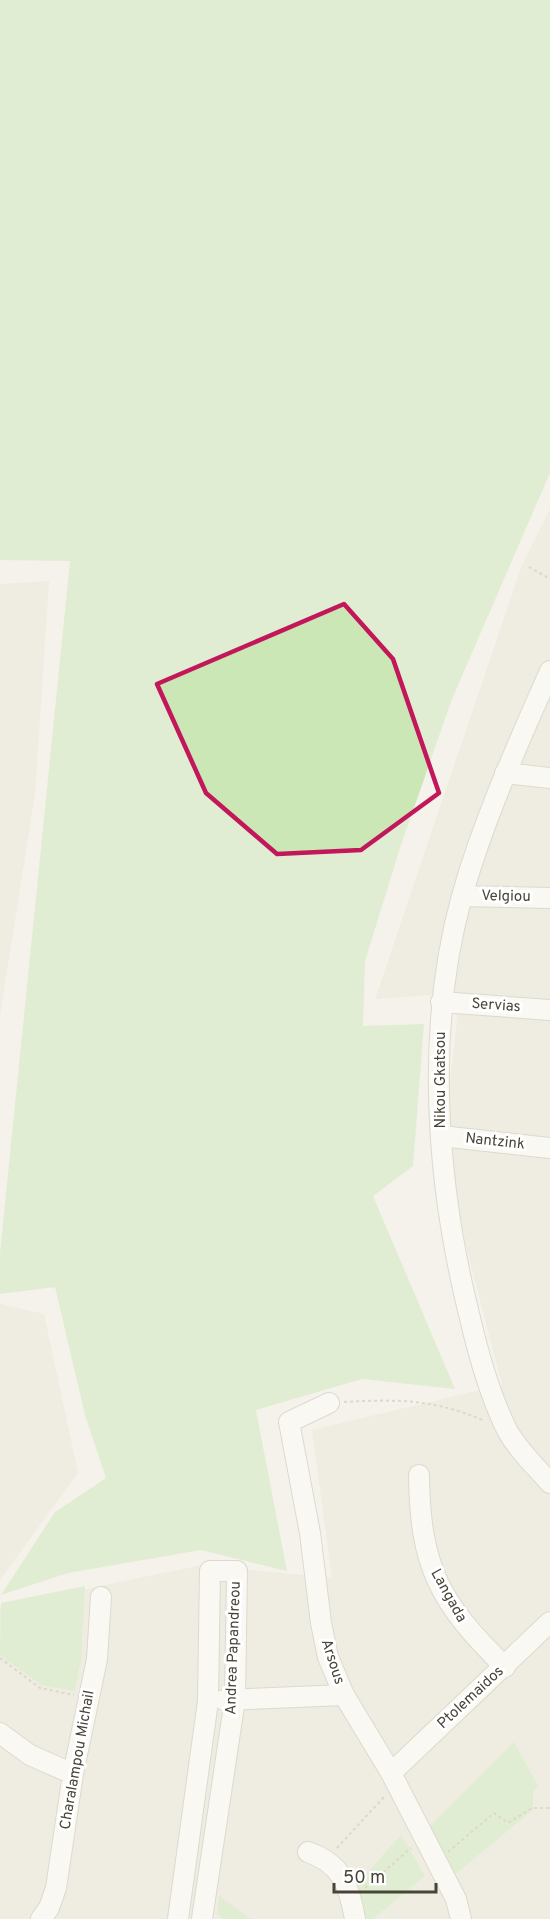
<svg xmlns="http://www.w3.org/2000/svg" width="550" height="1919" font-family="Overpass,sans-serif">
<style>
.residential{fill:#e8e5d9}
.green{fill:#cbe7b5}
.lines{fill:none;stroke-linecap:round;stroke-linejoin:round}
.minor-casing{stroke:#c0bbad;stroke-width:22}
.path{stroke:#c1b89f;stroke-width:2;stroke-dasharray:3 3;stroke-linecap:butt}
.minor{stroke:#fff;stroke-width:20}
.marked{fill:none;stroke:#c2185b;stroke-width:4.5;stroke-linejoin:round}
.labels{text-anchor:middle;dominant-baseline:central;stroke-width:6;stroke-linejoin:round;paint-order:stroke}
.street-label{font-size:15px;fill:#484438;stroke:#fff}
</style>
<rect width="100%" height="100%" fill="#f4f2ea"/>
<path class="residential" d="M550 509V1919H0V1607L202 1565 332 1578 312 1430 502 1385 442 1153 460 993 375 999 522 565Z
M49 581 35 794 0 1015V584Z
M0 1304 44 1314 78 1473 0 1580Z"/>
<path class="green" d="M0 0H550V473L452 699 401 845 365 961 363 1026 424 1024 413 1166 373 1196 455 1389 362 1379 256 1410 287 1571 201 1550 68 1573 1 1595 55 1512 106 1478 85 1415 55 1287 0 1294V1253L70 561 0 560Z
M85 1586 81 1660 75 1691 41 1685 0 1655 1 1603Z
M514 1742 538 1786 533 1793V1810L454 1875 428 1828Z
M401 1835 425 1876 373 1919H365L353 1888Z
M219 1896 251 1919H223L217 1914Z"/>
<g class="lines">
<g class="minor-casing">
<path id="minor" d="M550 671C518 744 484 818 462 896 425 1029 436 1181 469 1314 478 1353 489 1394 507 1430 517 1449 536 1467 550 1483
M505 773 550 778
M462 896 550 898
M441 1002 550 1010
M441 1136 550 1148
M329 1403 289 1422 310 1533 321 1623 328 1657 344 1695 391 1773 456 1899 461 1919
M419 1475C420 1568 440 1603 505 1667
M224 1700 344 1695
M0 1733 30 1755 73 1774
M391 1773 550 1622
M308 1852C342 1864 349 1885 355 1919
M41 1919 49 1908 56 1888 73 1774 97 1659 101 1597
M178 1919 208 1701 210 1571H237L235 1699 202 1919"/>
</g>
<path class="path" d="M529 567 550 579
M344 1402C398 1399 434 1399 485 1421
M0 1658 40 1688 74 1695
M337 1848 384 1797
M448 1852 494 1813 508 1823 532 1808H550
M365 1888 411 1848"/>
<use href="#minor" class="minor"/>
</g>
<path d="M0 0H550V1919H0ZM344 604 393 659 439 793 361 850 277 854 206 793 157 684Z" fill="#f4f2ea" fill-opacity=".55" fill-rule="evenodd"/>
<path class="marked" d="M344 604 393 659 439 793 361 850 277 854 206 793 157 684Z"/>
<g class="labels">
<g class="street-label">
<text transform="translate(506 897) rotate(1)">Velgiou</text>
<text transform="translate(496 1006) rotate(4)">Servias</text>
<text transform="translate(441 1080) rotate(-90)">Nikou Gkatsou</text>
<text transform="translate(495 1142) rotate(6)">Nantzink</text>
<text transform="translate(448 1596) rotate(61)">Langada</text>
<text transform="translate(234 1648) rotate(-88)">Andrea Papandreou</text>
<text transform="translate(332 1662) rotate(72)">Arsous</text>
<text transform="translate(471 1698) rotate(-43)">Ptolemaidos</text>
<text transform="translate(78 1760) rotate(-80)">Charalampou Michail</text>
</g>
</g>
<path d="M334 1883v9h102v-9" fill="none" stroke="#484438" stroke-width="3"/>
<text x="343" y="1883" font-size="18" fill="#484438" stroke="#ffffff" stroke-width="4.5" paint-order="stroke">50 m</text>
</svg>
